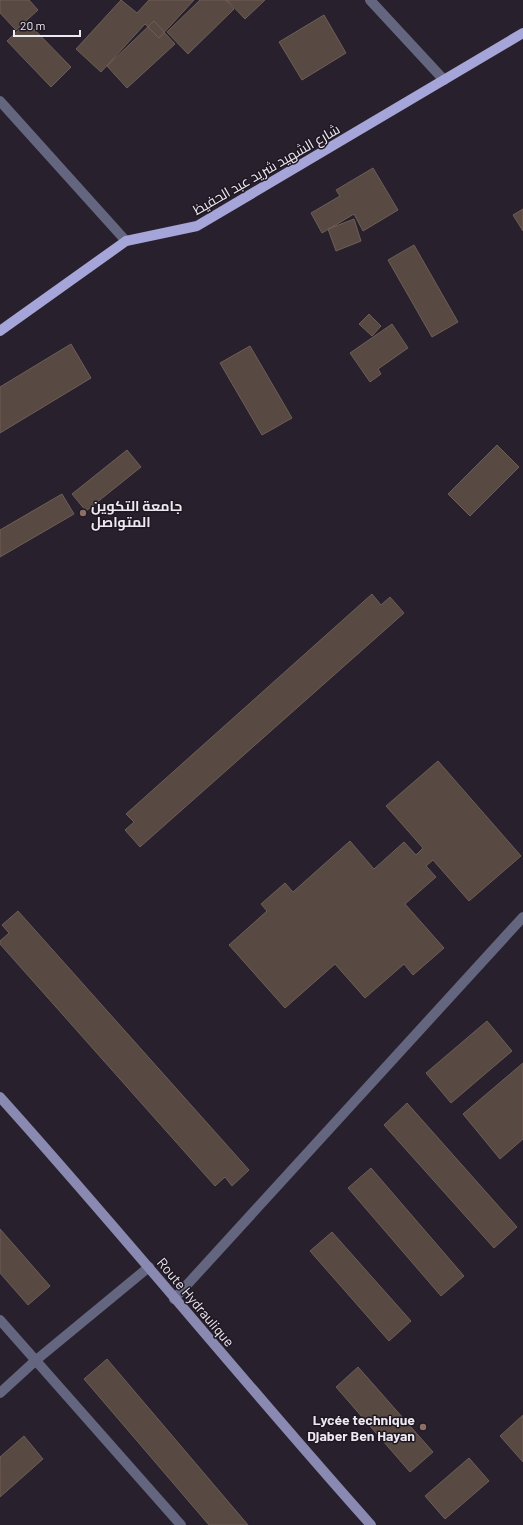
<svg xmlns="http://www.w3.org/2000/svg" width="523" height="1525" font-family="Barlow,Cairo,sans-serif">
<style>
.building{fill:#584942;stroke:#6e5e56}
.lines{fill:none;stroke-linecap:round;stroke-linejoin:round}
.service{stroke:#64657e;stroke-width:10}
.minor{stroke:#64657e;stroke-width:10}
.tertiary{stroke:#64657e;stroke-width:10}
.secondary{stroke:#8989b2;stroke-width:10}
.primary{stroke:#a5a5da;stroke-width:10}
.education-dot{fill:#8d6e63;stroke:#1f1823;stroke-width:1.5}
.labels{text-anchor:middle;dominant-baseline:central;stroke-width:3;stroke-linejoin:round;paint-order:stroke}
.street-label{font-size:14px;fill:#ede9f1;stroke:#1f1823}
.poi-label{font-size:14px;font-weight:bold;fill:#ede9f1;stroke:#1f1823;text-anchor:start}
</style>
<rect width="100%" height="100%" fill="#28212d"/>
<path class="building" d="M0 0H29L38 10 16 30 0 13Z
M121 0 137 13 149 0H194L159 38 145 24 101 72 76 49Z
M200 0H226L234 9 188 54 167 32Z
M227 0H265L245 19Z
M324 15 346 53 302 80 279 42Z
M154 21 175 44 127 88 107 66Z
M27 22 71 67 51 87 7 41Z
M373 168 398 210 363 231 354 214 322 233 311 213 340 196 336 190Z
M523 209V231L513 215Z
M354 219 361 241 336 251 328 229Z
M414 245 458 322 432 337 388 260Z
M369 314 381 326 372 336 359 324Z
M392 324 408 348 378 369 381 374 370 382 350 353Z
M71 344 91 378 0 433V387Z
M250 346 292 418 262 435 220 363Z
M497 445 519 467 470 516 448 494Z
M127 450 141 467 86 511 72 494Z
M62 494 74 514 0 557V530Z
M372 594 381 605 390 597 404 613 140 847 125 830 134 822 126 814Z
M438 761 521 856 469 901 433 860 426 866 436 877 405 904 444 948 413 975 404 964 365 998 335 964 285 1008 229 945 267 911 261 904 285 883 293 892 350 841 374 869 404 842 416 855 423 848 386 806Z
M18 911 249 1170 232 1186 225 1177 215 1186 0 944V941L9 933 2 925Z
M487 1021 512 1051 451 1103 426 1073Z
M523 1063V1139L500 1159 463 1114Z
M407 1103 517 1227 494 1248 384 1125Z
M371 1168 464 1276 441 1296 348 1188Z
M0 1229 50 1286 28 1305 0 1273Z
M332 1232 411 1321 389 1341 310 1251Z
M107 1359 248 1525H209L84 1379Z
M358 1367 433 1452 410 1472 336 1387Z
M523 1415V1462L500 1436Z
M24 1436 43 1459 0 1497V1457Z
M469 1458 489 1481 445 1519 425 1496Z"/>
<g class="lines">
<path class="service" d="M174 1299 523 917"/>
<path class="minor" d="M370 0 444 80
M0 1320 181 1525
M0 1393 35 1361 149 1267"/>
<path class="tertiary" d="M0 101 126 241"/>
<path class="secondary" d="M0 1097C126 1237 245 1384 371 1525"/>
<path class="primary" d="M0 331 126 241 197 226 523 33"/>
</g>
<g class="education-dot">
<circle cx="83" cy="513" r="4"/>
<circle cx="423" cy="1427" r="4"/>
</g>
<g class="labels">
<g class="street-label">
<text transform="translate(266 169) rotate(-30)">شارع الشهيد شريد عبد الحفيظ</text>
<text transform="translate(196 1302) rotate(50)">Route Hydraulique</text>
</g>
<g class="poi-label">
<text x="91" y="505">جامعة التكوين<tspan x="91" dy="16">المتواصل</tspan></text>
<text x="415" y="1419" text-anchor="end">Lycée technique<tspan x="415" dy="16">Djaber Ben Hayan</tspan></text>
</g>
</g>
<path d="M14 30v6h66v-6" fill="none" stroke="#ede9f1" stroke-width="2"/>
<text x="20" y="30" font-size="12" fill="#ede9f1" stroke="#1f1823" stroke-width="3" paint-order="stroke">20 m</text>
</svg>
